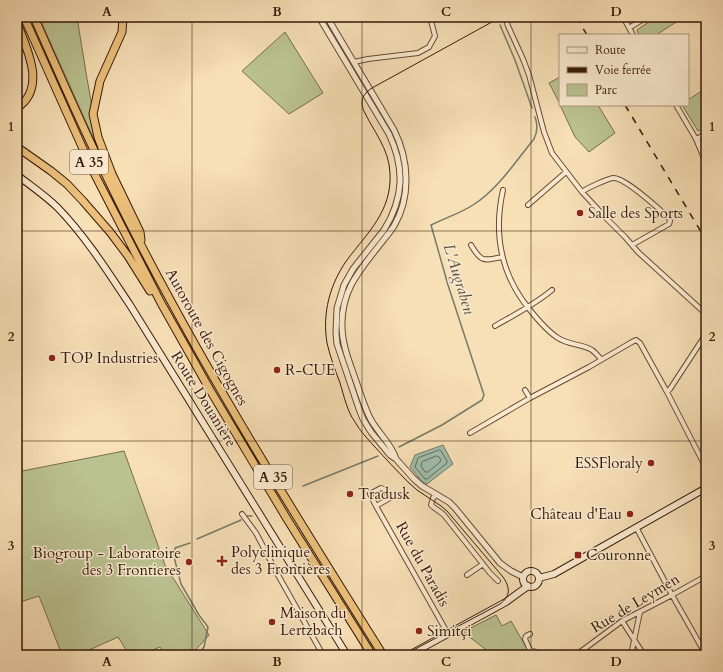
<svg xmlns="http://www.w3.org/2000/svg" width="723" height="672" font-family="Cardo,serif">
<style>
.green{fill:#bac290;stroke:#786e4c}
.water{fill:#9ebdab;stroke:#757b6a}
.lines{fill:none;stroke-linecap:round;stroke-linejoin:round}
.shore{stroke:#6a6b5a;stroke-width:1}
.stream{stroke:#757b6a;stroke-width:1.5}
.minor-casing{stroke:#674a34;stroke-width:6}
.tertiary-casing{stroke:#674a34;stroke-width:7}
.secondary-casing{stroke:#371908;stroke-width:8}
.motorway-casing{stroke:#371908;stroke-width:9}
.minor{stroke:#faead0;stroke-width:4}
.tertiary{stroke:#faead0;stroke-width:5}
.secondary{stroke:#faead0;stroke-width:6}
.motorway{stroke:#ecc07b;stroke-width:7}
.tram{stroke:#371908;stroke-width:1}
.rail{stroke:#371908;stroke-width:1.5;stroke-dasharray:7 7;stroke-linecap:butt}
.grid{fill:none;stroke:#371908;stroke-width:1;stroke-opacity:0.55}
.poi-dot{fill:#8f2418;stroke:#faead0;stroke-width:1.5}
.labels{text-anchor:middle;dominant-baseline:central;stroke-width:3;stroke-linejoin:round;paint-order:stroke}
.shield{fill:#faead0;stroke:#725844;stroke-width:1}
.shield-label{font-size:14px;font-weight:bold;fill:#371908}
.poi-label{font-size:15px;fill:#371908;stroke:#faead0;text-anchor:start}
.street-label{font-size:15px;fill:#371908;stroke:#faead0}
.water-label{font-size:16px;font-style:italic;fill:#5b5241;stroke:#faead0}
.neatline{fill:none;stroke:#371908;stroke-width:1.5}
.grid-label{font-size:13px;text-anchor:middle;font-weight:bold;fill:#371908}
</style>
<rect width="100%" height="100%" fill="#f7dfb6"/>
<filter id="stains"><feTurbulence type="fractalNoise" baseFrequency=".005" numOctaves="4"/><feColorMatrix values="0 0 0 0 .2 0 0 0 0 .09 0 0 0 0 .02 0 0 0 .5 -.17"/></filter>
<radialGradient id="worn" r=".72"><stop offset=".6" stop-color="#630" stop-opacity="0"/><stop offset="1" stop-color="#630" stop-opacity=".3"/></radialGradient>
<path class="green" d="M39 17H77C85 66 92 114 104 162Z
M656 17H684L656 35H639L637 30Z
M285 32 323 93 289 114 242 71Z
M560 77V104L549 83Z
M706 88V128L698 131 682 105H688V100Z
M560 105H598L615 133 589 152 575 137Z
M124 451 165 565 209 635 191 655H165L160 647 142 655H129L118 637 78 655H62L39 596 17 603V472Z
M496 615 502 626 511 621 529 652 537 655H501L489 652 463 632Z"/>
<path class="water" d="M443 445 453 464 427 484 422 482 410 467 415 455Z"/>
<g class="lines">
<path class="shore" d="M440 450 441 451 447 461V463L427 479H425L415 467 418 458Z
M437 456 439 457 441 460 440 462 428 472H425L421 466 422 462Z"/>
<path class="stream" d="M500 25 515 60 532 108
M399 447 442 425 482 400 484 395 448 285 431 225C445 218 461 213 473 205 498 189 516 161 534 139 538 131 538 125 535 117
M303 486 378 456
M247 516H252
M197 539 241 520
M190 543 175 548 174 557 181 584 199 615 208 627 204 647 198 655"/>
<g class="minor-casing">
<path id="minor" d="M505 17 508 26 523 59 529 75 544 132 552 153 582 192 607 219 625 237 638 252 706 314
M623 17 633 35
M629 28 647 17
M354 62 368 59 418 53 429 47 435 36 430 17
M676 105 696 139 706 163
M696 139 706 134
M698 140 701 145 706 147
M503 190C493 235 501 275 530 310 538 320 547 331 558 338 569 345 582 344 592 350 596 353 598 356 601 359
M582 192C587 188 607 179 613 178 625 177 659 209 669 218L670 221 669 224 632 245
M528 205 566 172
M471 245C481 262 483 261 502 257
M495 326C514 315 534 305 552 290
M525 390 530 398
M667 392 670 389 706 334
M470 433 530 398 589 367 632 342 636 340 640 343 667 392 706 468
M436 495 433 498 431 505C435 509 440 511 444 515L490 573 498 581
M376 506 390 498 384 489 381 488 370 494 376 506 448 634
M242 514 256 533 278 575 323 655
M636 527 672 595 706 655
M467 575 483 564
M622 621 644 655
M530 634 526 636 525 639 530 650 545 655
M576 655 622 621 672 595 706 576
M631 655 640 612"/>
</g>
<g class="tertiary-casing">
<path id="tertiary" d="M319 17 389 134C405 168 404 198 384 230L353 269 344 285 337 308 336 333 337 344 359 409 363 419 371 432 390 455 396 459 414 479 422 486 449 502 455 508 500 563 511 571 523 577
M327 17 394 130C409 160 411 197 394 226 390 232 385 238 381 243 360 270 341 290 342 326 342 346 351 366 357 384 361 396 365 408 370 418 377 432 392 444 396 459"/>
</g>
<g class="secondary-casing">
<path id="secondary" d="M17 175C31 186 46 196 58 208 86 237 108 272 130 305L347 655
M523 579a8 8 0 1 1 16 0a8 8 0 1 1-16 0Z
M539 578 554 574 706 488
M409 655 506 602 528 586"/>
</g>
<g class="motorway-casing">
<path id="motorway" d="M24 17 92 169 161 303 210 390 287 519 372 655
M34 17C68 94 102 171 141 245 214 386 299 521 383 655
M123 17 122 32 100 81 93 114 98 137 112 174 140 232 141 240
M17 23C27 49 47 88 17 108
M17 147 51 171 67 184 83 201 110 232 128 256 150 291"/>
</g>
<use href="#minor" class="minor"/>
<use href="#tertiary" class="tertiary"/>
<use href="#secondary" class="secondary"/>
<use href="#motorway" class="motorway"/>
<path class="tram" d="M404 655 500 604C511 596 510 587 503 577L447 511 441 506 417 490 409 483C397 471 385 458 374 446 367 438 360 431 355 422 347 411 344 396 340 383 335 370 330 356 327 343 322 313 330 284 347 260 368 232 392 211 390 173 389 148 373 131 363 109 360 99 364 93 372 88L501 17"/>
<path class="rail" d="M576 17 587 35
M625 105 706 240"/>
</g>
<path class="grid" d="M192 17V655M362 17V655M531 17V655M17 231H706M17 441H706"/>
<g class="poi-dot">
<circle cx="580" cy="213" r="4"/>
<circle cx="52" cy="358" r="4"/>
<circle cx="277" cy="370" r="4"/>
<circle cx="651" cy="463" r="4"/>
<circle cx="350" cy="494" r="4"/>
<circle cx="630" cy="514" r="4"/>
<rect x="574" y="551" width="8" height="8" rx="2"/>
<path d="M220 555h4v4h4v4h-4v4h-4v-4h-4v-4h4z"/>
<circle cx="189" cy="562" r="4"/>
<circle cx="272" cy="622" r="4"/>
<circle cx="419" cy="631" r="4"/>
</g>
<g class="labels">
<g class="shield">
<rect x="70" y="150" width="38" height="24" rx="3"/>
<rect x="254" y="465" width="38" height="24" rx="3"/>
</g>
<g class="shield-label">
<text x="89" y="162">A 35</text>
<text x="273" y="477">A 35</text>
</g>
<g class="poi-label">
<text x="588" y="213">Salle des Sports</text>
<text x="60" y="358">TOP Industries</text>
<text x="285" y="370">R-CUE</text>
<text x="643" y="463" text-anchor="end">ESSFloraly</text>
<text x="358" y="494">Tradusk</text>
<text x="622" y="514" text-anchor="end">Château d'Eau</text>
<text x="231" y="552">Polyclinique<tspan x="231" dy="17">des 3 Frontières</tspan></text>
<text x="181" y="553" text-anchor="end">Biogroup - Laboratoire<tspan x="181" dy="17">des 3 Frontieres</tspan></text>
<text x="586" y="555">Couronne</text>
<text x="280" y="613">Maison du<tspan x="280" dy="17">Lertzbach</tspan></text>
<text x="427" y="631">Simitçi</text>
</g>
<g class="street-label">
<text transform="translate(207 337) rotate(61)">Autoroute des Cigognes</text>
<text transform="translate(204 399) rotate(58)">Route Douanière</text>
<text transform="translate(423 564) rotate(61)">Rue du Paradis</text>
<text transform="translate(635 603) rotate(-31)">Rue de Leymen</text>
</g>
<g class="water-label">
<text transform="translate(459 279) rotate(73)">L'Augraben</text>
</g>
</g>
<rect width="723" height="672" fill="none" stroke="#f7dfb6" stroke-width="44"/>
<rect x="559" y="34" width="130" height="72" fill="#faead0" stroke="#ac9680"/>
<rect x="567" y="47" width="20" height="6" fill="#faead0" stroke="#ac9680"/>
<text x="595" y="54" font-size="12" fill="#371908">Route</text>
<rect x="567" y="67" width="20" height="6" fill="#371908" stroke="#ac9680"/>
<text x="595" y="74" font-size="12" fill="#371908">Voie ferrée</text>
<rect x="567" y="84" width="20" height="12" fill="#bac290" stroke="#ac9680"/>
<text x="595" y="94" font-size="12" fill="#371908">Parc</text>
<rect x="22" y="22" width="679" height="628" class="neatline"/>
<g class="grid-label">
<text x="107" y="16">A</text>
<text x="277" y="16">B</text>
<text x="446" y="16">C</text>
<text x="616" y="16">D</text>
<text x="11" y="131">1</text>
<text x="712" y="131">1</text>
<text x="11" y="341">2</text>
<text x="712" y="341">2</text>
<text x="11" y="550">3</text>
<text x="712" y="550">3</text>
<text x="107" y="666">A</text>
<text x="277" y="666">B</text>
<text x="446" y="666">C</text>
<text x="616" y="666">D</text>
</g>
<rect width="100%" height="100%" filter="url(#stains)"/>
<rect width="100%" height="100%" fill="url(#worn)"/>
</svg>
